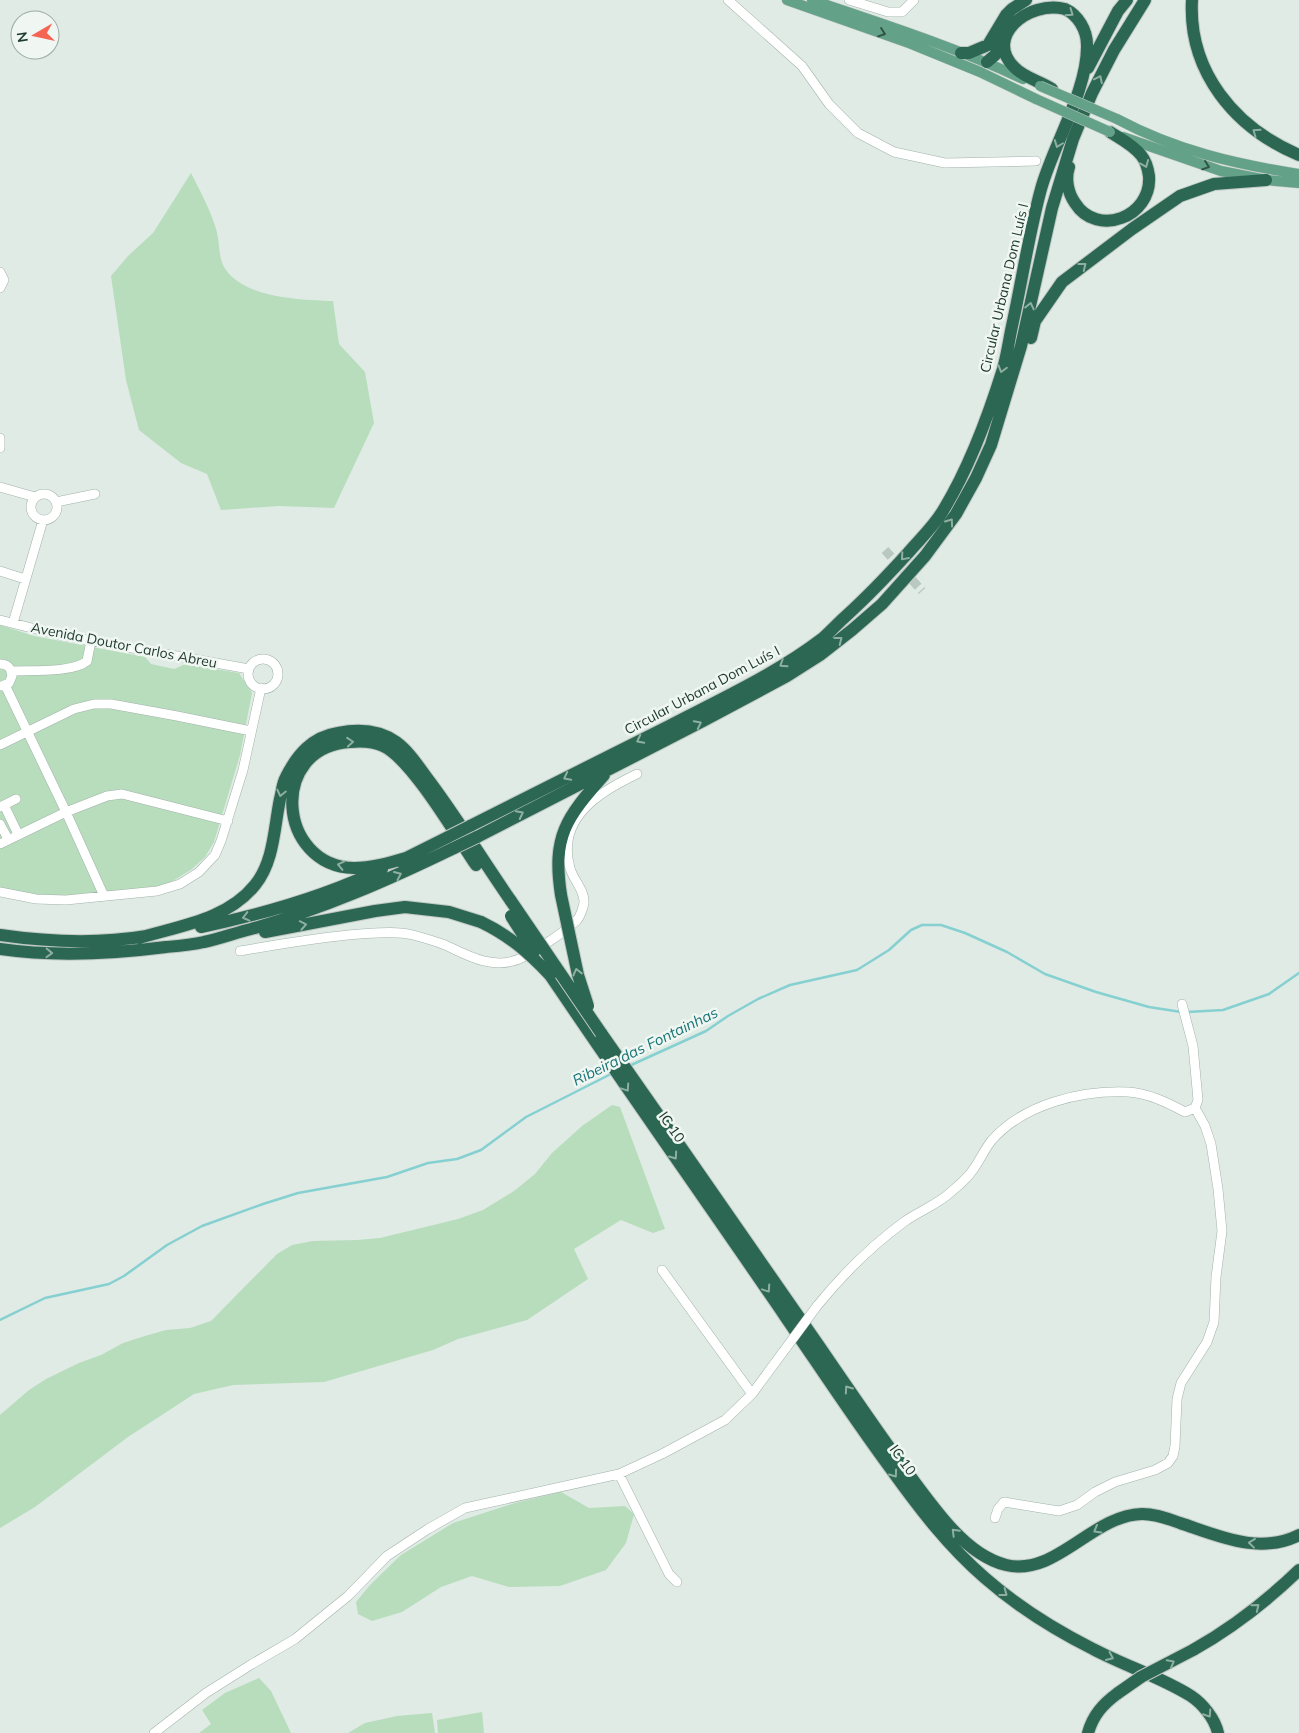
<svg xmlns="http://www.w3.org/2000/svg" width="1299" height="1733" font-family="Mulish,sans-serif">
<style>
.green{fill:#b7ddbc}
.lines{fill:none;stroke-linecap:round;stroke-linejoin:round}
.stream{stroke:#86d0d1;stroke-width:2.5}
.minor-tunnel{stroke:#b9c8c0;stroke-width:9;stroke-dasharray:9 4.5;stroke-linecap:butt}
.minor-casing{stroke:#a2b3aa;stroke-width:10}
.major-casing{stroke:#c1c8c5;stroke-width:11}
.highway-casing{stroke:#c1c8c5;stroke-width:14}
.minor{stroke:#fff;stroke-width:9}
.major{stroke:#63a188;stroke-width:10}
.highway{stroke:#2b6753;stroke-width:12}
.minor-bridge-casing{stroke:#a2b3aa;stroke-width:10;stroke-linecap:butt}
.major-bridge-casing{stroke:#c1c8c5;stroke-width:11;stroke-linecap:butt}
.highway-bridge-casing{stroke:#c1c8c5;stroke-width:14;stroke-linecap:butt}
.minor-bridge{stroke:#fff;stroke-width:9}
.major-bridge{stroke:#63a188;stroke-width:10}
.highway-bridge{stroke:#2b6753;stroke-width:12}
.oneway{stroke:#8eafa2}
.oneway2{stroke:#315446}
.labels{text-anchor:middle;dominant-baseline:central;stroke-width:5;stroke-linejoin:round;paint-order:stroke}
.street-label{font-size:14px;fill:#203b30;stroke:#f0f7f2}
.water-label{font-size:15px;font-style:italic;fill:#1a7577;stroke:#f0f7f2}
</style>
<rect width="100%" height="100%" fill="#dfebe4"/>
<path class="green" d="M191 173C200 191 210 209 216 229 220 241 218 256 224 267 242 298 301 300 333 301L339 344 365 372 374 423 334 508 279 506 221 510 207 474 181 463 139 430 126 380 111 276 128 256 153 233Z
M0 625 34 636 145 657 151 664 174 669 186 664 239 673 252 693 240 755 214 842 205 857 192 869 165 886 131 892 39 897 0 889Z
M612 1105 620 1107 665 1229 653 1233 621 1220 574 1249 588 1279 527 1320 458 1339 433 1350 324 1382 233 1385 194 1394 128 1437 35 1507 0 1528V1415L29 1390 46 1379 79 1363 101 1355 123 1343 145 1336 166 1330 190 1328 211 1321 277 1254 292 1245 313 1241 357 1240 380 1238 458 1219 483 1210 514 1191 535 1174 552 1153 582 1126Z
M561 1492 589 1508 625 1506 634 1514 626 1543 606 1570 560 1586 509 1587 472 1576 441 1587 402 1612 372 1621 358 1614 356 1602 370 1585 401 1555 453 1523 515 1503Z
M259 1678 271 1691 291 1733H199L211 1724 202 1710 225 1693Z
M482 1712 484 1733H438L437 1720Z
M432 1713 435 1733H348L365 1723 397 1716Z"/>
<g class="lines">
<path class="stream" d="M1187 1012 1223 1010 1269 994 1299 973
M629 1066 706 1031 728 1016 758 999 790 985 857 970 889 950 911 930 922 925H941L965 933 1007 952 1045 974 1096 992 1149 1007 1181 1012
M0 1320 45 1298 109 1284 124 1276 167 1245 202 1226 263 1204 298 1193 387 1177 428 1163 457 1159 481 1150 526 1117 613 1073"/>
<path class="minor-tunnel" d="M885 550 922 591"/>
<g class="minor-casing">
<path id="minor" d="M728 0 802 66 829 104 858 133 894 152 945 163 1036 161
M849 0 888 12H902L914 0
M0 272 4 280 0 288
M0 438V448
M0 487 35 497
M31 507a13 13 0 1 1 26 0a13 13 0 1 1-26 0Z
M56 502 95 494
M0 571 25 579
M0 620 60 635 249 669
M13 623 43 520
M248 674a15 15 0 1 1 30 0a15 15 0 1 1-30 0Z
M0 664C8 664 11 668 12 676L9 683 2 686
M11 671C30 670 73 673 87 661L91 641
M0 745 74 709 94 704H111L177 716 251 731
M4 805 18 834
M0 807 16 799
M0 824 8 839
M0 844 66 812 5 685
M0 892 36 899 66 900 157 891 180 884 199 872 215 855 221 841 243 770 261 688
M104 896 66 812 107 796 122 794 228 821
M240 951C280 944 320 937 360 934 377 933 397 931 413 935 424 938 435 941 445 945 467 955 489 968 513 961 527 958 566 931 577 920 580 917 583 908 584 903 585 890 573 880 570 868 556 818 599 792 637 774
M662 1270 752 1394
M817 1306C843 1274 871 1246 904 1222 919 1211 939 1204 952 1191 958 1186 964 1181 969 1175 978 1165 983 1151 992 1140 1024 1104 1081 1090 1128 1092 1148 1093 1168 1103 1185 1112L1195 1108 1198 1100 1193 1046 1182 1004
M619 1474 669 1574 677 1582
M995 1518 998 1509 1004 1502 1059 1511 1077 1505 1095 1492 1115 1482 1155 1470 1168 1463 1173 1456 1175 1446 1177 1399 1181 1383 1207 1342 1214 1322 1216 1277 1222 1231 1218 1189 1211 1144 1205 1126 1195 1108
M154 1733 206 1693 252 1664 295 1639 348 1596 387 1556 428 1529 465 1508 619 1474 662 1454 725 1420 752 1394 783 1352"/>
</g>
<g class="major-casing">
<path id="major" d="M787 0 909 43 980 72 1036 99
M812 0C883 24 955 47 1023 79
M1117 119C1175 150 1234 164 1299 174
M1123 137 1221 171 1266 180 1299 183"/>
</g>
<g class="highway-casing">
<path id="highway" d="M1192 0C1188 72 1235 128 1299 155
M961 53H969L988 45 1006 15 1012 9 1026 0
M987 62 995 55 1005 36
M1088 68 1118 11 1127 0
M1069 167C1065 179 1068 193 1075 203 1097 238 1152 217 1149 176 1148 169 1146 161 1141 155 1133 145 1121 139 1110 132
M1031 338 1035 321 1062 282 1132 229 1180 196 1214 184 1266 180
M470 826C537 792 603 759 669 726 721 699 776 674 823 638 831 631 838 623 846 616 868 596 888 575 908 553 920 539 935 525 944 509 970 466 988 417 1003 369 1007 355 1009 340 1012 326 1022 281 1029 233 1041 189 1053 145 1088 90 1087 45 1087 30 1078 15 1065 9 1028 0 984 37 1014 67 1024 78 1040 81 1052 89
M477 837 703 721 787 676 820 655 852 630 882 604 925 556 956 514 976 478 991 445 1021 346 1052 208 1073 139 1092 93 1114 50 1145 0
M406 858C389 863 372 868 354 868 277 866 268 747 350 742 361 741 373 741 383 746 411 758 457 837 476 865
M400 861 448 837
M561 895C552 836 566 818 604 775
M201 927C264 914 324 897 382 869
M265 932 375 911 405 907 449 912 481 922
M0 935C48 942 99 944 147 936
M139 938C179 926 227 920 255 885 274 862 274 828 280 799 282 792 282 784 286 777 297 755 312 737 338 733 358 729 379 730 396 742 410 752 420 769 430 782 459 821 484 862 511 901
M0 949C55 957 111 954 166 947 178 946 191 945 204 942 219 939 235 933 251 929 322 909 388 880 454 848
M550 975C627 1089 707 1202 785 1316 820 1367 854 1419 891 1469 919 1508 948 1546 985 1578 1017 1606 1055 1630 1093 1649 1125 1666 1161 1677 1191 1696 1203 1704 1215 1719 1218 1733
M601 1033C674 1137 747 1242 819 1346 847 1387 875 1428 904 1468 920 1489 935 1511 953 1530 967 1545 986 1560 1006 1565 1056 1577 1092 1515 1142 1514 1155 1514 1167 1518 1180 1523 1219 1536 1259 1555 1299 1535
M1193 1650C1232 1628 1267 1601 1299 1570
M1088 1733C1093 1715 1103 1704 1118 1693"/>
</g>
<use href="#minor" class="minor"/>
<use href="#major" class="major"/>
<use href="#highway" class="highway"/>
<g class="minor-bridge-casing">
<path id="minor-bridge" d="M783 1352 817 1306"/>
</g>
<g class="major-bridge-casing">
<path id="major-bridge" d="M1040 86 1117 119
M1036 99 1110 132"/>
</g>
<g class="highway-bridge-casing">
<path id="highway-bridge" d="M448 837 470 826
M454 848 477 837
M561 895 578 975 588 1006
M511 901 601 1033
M511 916 534 952
M481 922C510 936 528 952 550 975
M1118 1693 1141 1677 1193 1650"/>
</g>
<use href="#minor-bridge" class="minor-bridge"/>
<use href="#major-bridge" class="major-bridge"/>
<use href="#highway-bridge" class="highway-bridge"/>
</g>
<defs><path id="oneway-chevron" d="M-2-3.5L2.5 0L-2 3.5" fill="none" stroke-width="1.6" stroke-linecap="round" stroke-linejoin="round" transform="scale(1.25)"/></defs>
<g class="oneway">
<use href="#oneway-chevron" transform="translate(1070 13) rotate(35)"/>
<use href="#oneway-chevron" transform="translate(1099 79) rotate(-64)"/>
<use href="#oneway-chevron" transform="translate(1256 132) rotate(-145)"/>
<use href="#oneway-chevron" transform="translate(1058 144) rotate(111)"/>
<use href="#oneway-chevron" transform="translate(1145 164) rotate(68)"/>
<use href="#oneway-chevron" transform="translate(1083 266) rotate(-38)"/>
<use href="#oneway-chevron" transform="translate(1030 306) rotate(-77)"/>
<use href="#oneway-chevron" transform="translate(1002 369) rotate(106)"/>
<use href="#oneway-chevron" transform="translate(950 522) rotate(-54)"/>
<use href="#oneway-chevron" transform="translate(904 557) rotate(131)"/>
<use href="#oneway-chevron" transform="translate(839 640) rotate(-38)"/>
<use href="#oneway-chevron" transform="translate(783 664) rotate(147)"/>
<use href="#oneway-chevron" transform="translate(698 724) rotate(-27)"/>
<use href="#oneway-chevron" transform="translate(640 740) rotate(153)"/>
<use href="#oneway-chevron" transform="translate(350 742) rotate(-5)"/>
<use href="#oneway-chevron" transform="translate(567 777) rotate(153)"/>
<use href="#oneway-chevron" transform="translate(281 793) rotate(103)"/>
<use href="#oneway-chevron" transform="translate(520 814) rotate(-27)"/>
<use href="#oneway-chevron" transform="translate(341 865) rotate(-167)"/>
<use href="#oneway-chevron" transform="translate(398 875) rotate(-24)"/>
<use href="#oneway-chevron" transform="translate(246 917) rotate(166)"/>
<use href="#oneway-chevron" transform="translate(303 925) rotate(-11)"/>
<use href="#oneway-chevron" transform="translate(49 953) rotate(2)"/>
<use href="#oneway-chevron" transform="translate(577 972) rotate(-104)"/>
<use href="#oneway-chevron" transform="translate(626 1088) rotate(56)"/>
<use href="#oneway-chevron" transform="translate(674 1156) rotate(55)"/>
<use href="#oneway-chevron" transform="translate(767 1289) rotate(56)"/>
<use href="#oneway-chevron" transform="translate(848 1389) rotate(-125)"/>
<use href="#oneway-chevron" transform="translate(894 1474) rotate(54)"/>
<use href="#oneway-chevron" transform="translate(1097 1530) rotate(150)"/>
<use href="#oneway-chevron" transform="translate(955 1532) rotate(-135)"/>
<use href="#oneway-chevron" transform="translate(1252 1543) rotate(-174)"/>
<use href="#oneway-chevron" transform="translate(1004 1593) rotate(37)"/>
<use href="#oneway-chevron" transform="translate(1256 1607) rotate(-39)"/>
<use href="#oneway-chevron" transform="translate(1110 1657) rotate(25)"/>
<use href="#oneway-chevron" transform="translate(1171 1663) rotate(-28)"/>
<use href="#oneway-chevron" transform="translate(1208 1714) rotate(57)"/>
</g>
<g class="oneway2">
<use href="#oneway-chevron" transform="translate(882 33) rotate(19)"/>
<use href="#oneway-chevron" transform="translate(1206 166) rotate(19)"/>
</g>
<g class="labels">
<g class="street-label">
<text transform="translate(1004 288) rotate(-77)">Circular Urbana Dom Luís I</text>
<text transform="translate(124 645) rotate(11)">Avenida Doutor Carlos Abreu</text>
<text transform="translate(702 690) rotate(-28)">Circular Urbana Dom Luís I</text>
<text transform="translate(672 1127) rotate(55)">IC 10</text>
<text transform="translate(903 1460) rotate(54)">IC 10</text>
</g>
<g class="water-label">
<text transform="translate(645 1046) rotate(-26)">Ribeira das Fontainhas</text>
</g>
</g>
<g transform="translate(35 35) rotate(261)"><circle r="24" fill="#f0f7f2" stroke="#9daca4"/>
<path d="M0-4L9 19L0 12L-9 19Z" fill="#f46554"/>
<text y="-8" font-size="14" font-weight="bold" text-anchor="middle" fill="#203b30">N</text>
</g>
</svg>
